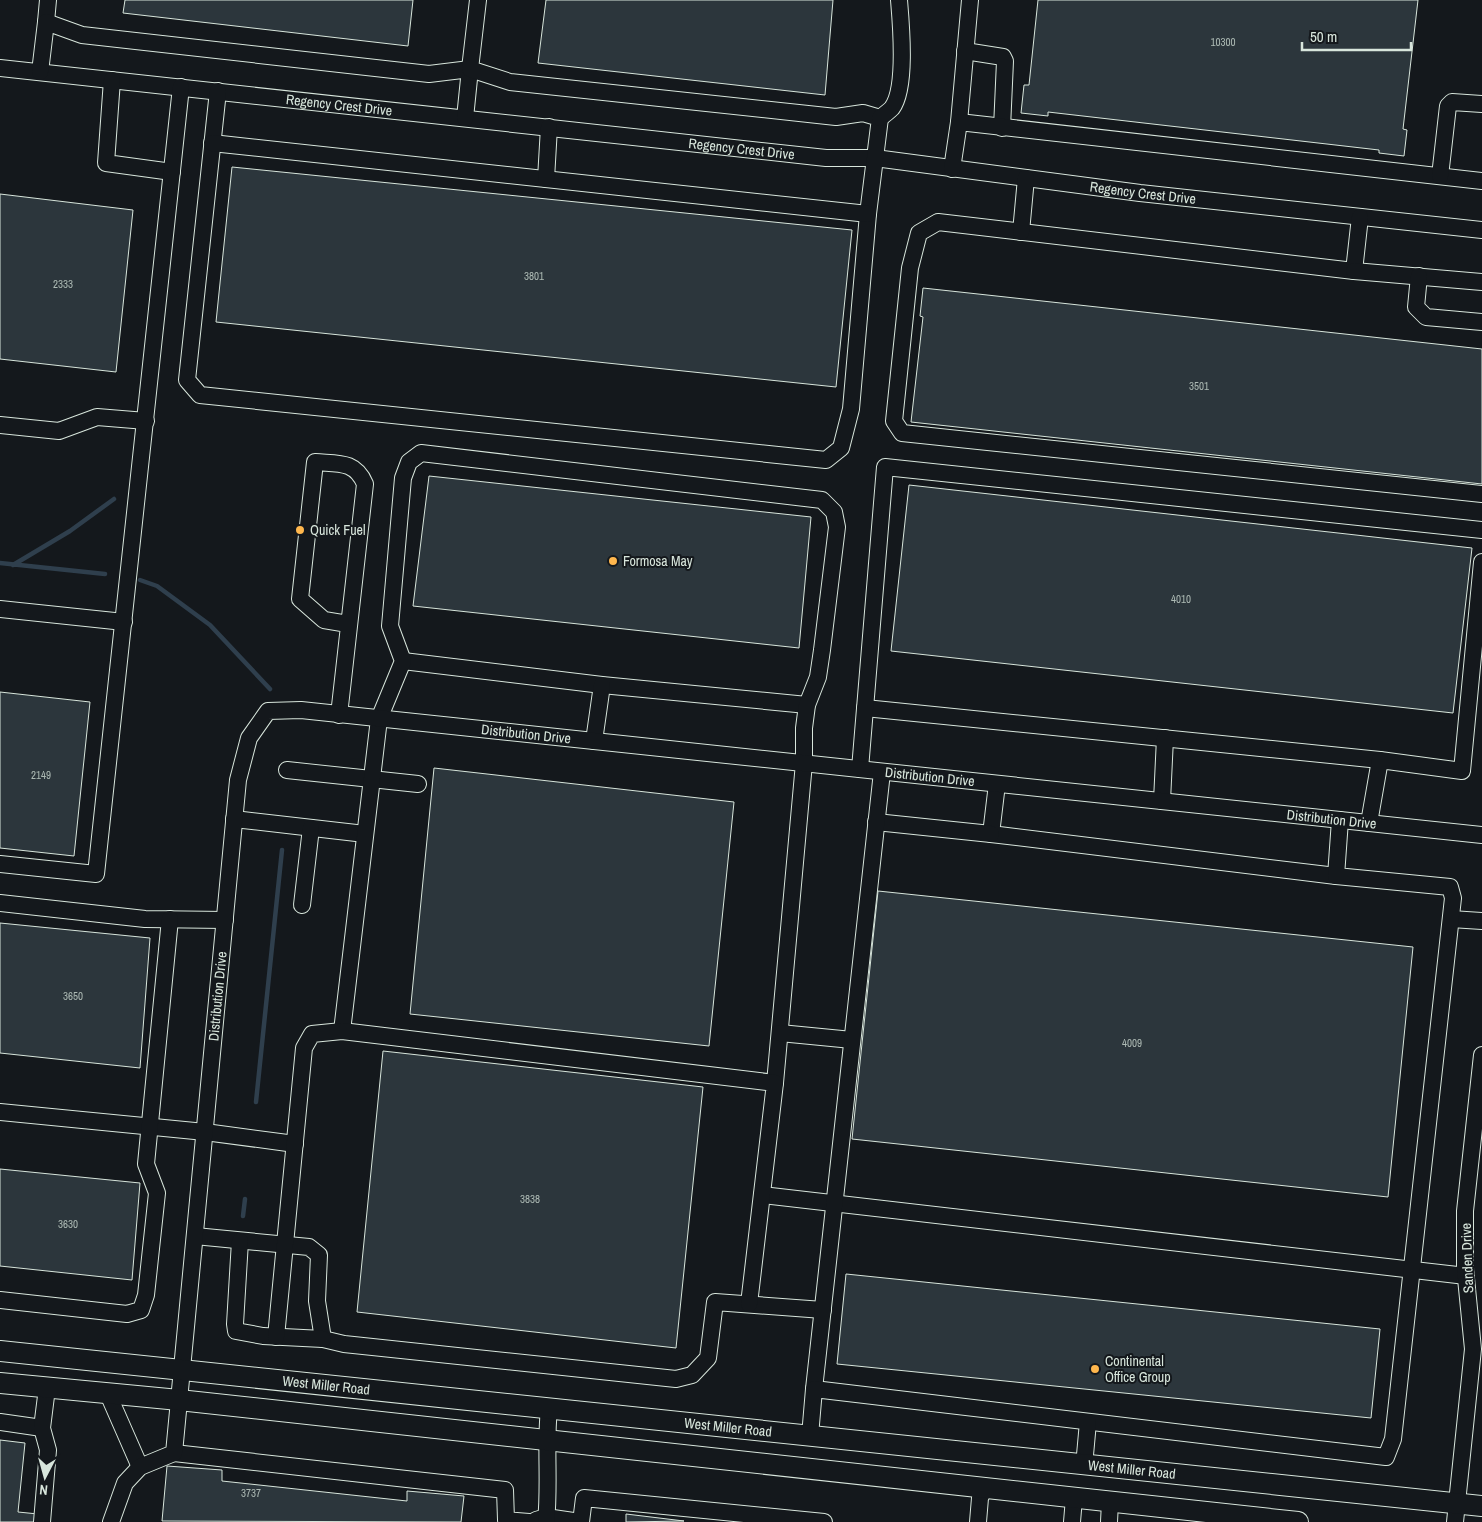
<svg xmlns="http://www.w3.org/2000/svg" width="1482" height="1522" font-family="'Archivo Narrow',sans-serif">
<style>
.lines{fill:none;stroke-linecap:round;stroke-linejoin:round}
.stream{stroke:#2f3f4d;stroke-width:4.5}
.building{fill:#2c363c;stroke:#d8e6dc}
.minor-casing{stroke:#d8e6dc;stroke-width:18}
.major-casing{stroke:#d8e6dc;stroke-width:22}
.minor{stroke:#14181c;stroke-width:16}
.major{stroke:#14181c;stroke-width:20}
.poi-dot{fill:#ffb74d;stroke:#14181c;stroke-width:2}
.labels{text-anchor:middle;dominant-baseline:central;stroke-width:4;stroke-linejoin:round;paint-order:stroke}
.number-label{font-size:11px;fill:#adbab4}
.street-label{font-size:14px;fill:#d8e6dc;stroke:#14181c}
.poi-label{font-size:14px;fill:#d8e6dc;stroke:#14181c;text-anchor:start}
</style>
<rect width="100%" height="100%" fill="#14181c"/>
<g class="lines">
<path class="stream" d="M0 563 105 574
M13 565 70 531 114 499
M140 580 157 586 210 625 270 689
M256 1102 282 850
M243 1216 245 1199"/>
</g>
<path class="building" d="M125 0H413L408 46 123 13Z
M546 0H833L825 95 538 63Z
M1038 0H1418L1403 129 1407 130 1404 156 1379 153V150L1048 112V116L1021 113 1024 85H1029Z
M232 167 852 230 836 387 216 322Z
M0 194 133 210 116 372 0 359Z
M923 288 1482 349V484L911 422 923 317 920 316Z
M429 476 811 517 799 648 413 606Z
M909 485 1472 548 1453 713 891 651Z
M0 692 90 702 74 856 0 848Z
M434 768 734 802 709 1046 410 1014Z
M878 891 1413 947 1388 1197 852 1139Z
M0 923 150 938 140 1068 0 1053Z
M383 1051 703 1087 676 1348 357 1312Z
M0 1169 140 1183 132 1280 0 1266Z
M846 1274 1380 1329 1371 1418 837 1364Z
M0 1440 25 1443 18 1512 38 1514 37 1522H0Z
M167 1466 222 1470V1481L407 1501V1491L464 1496 461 1522 162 1521Z
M626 1514 684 1521 626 1522Z"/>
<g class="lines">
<g class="minor-casing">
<g id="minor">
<path d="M46 22 48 0"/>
<path d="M965 51 1003 57 1005 61 1002 128"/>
<path id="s1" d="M0 68 826 158H875L1140 193 1482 230"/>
<path d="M40 72 46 22 82 35 429 74 470 69 465 118"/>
<path d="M112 80 106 163 172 172"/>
<path d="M218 91 187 380 200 395 826 460 841 448 851 409 868 214 880 118 863 113 836 117 510 82 470 69 478 0"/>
<path d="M880 118C884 115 889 111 892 108 907 88 901 24 899 0"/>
<path d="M959 122 970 0"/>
<path d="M212 143 868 214"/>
<path d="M952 169 959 122 1482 181"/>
<path d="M1440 176 1448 106 1452 102 1482 104"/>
<path d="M546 179 549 127"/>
<path d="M1360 217 1354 271 938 222 919 233 910 268 894 421 902 433 1482 494"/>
<path d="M1021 232 1026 178"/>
<path d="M1354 271 1482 282"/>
<path d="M1419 276 1416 307 1426 317 1482 322"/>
<path d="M0 425 59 431 97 417 146 421"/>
<path d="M0 609 124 622"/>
<path d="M403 661 602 685 807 705"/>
<path d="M865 708 1380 760"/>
<path d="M339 715 365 484C355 460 337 464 315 462L300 599 324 620 348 624"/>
<path d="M594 741 602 685"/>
<path d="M860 769 885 467 1482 530"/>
<path d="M287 770 418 784"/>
<path d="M997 784 991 834 1336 876"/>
<path d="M1162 801 1165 738"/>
<path d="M234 819 365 834"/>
<path d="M876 822 991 834"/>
<path d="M1369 823 1380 760 1462 771 1482 562"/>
<path d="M0 864 96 874 181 87"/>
<path d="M0 903 145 919 225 920"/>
<path d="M302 905 311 828"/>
<path d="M1451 919 1482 921"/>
<path d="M342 1031 379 719 403 661 390 626 403 478 409 462 421 453 822 500 834 512 837 527 822 650 818 677 807 705 804 728V763L775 1083"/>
<path d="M780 1033 852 1040"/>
<path d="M0 1112 205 1132 295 1144"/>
<path d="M762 1195 1466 1276"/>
<path d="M195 1236 309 1247 319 1255 317 1301 323 1339 344 1344 676 1379 692 1375 708 1358 715 1302 823 1310"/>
<path d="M240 1241 235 1324 236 1331 263 1336 323 1339"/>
<path d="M0 1300 127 1314 141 1310 146 1295 157 1193 146 1164 170 919"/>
<path d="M276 1337 304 1048 312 1034 342 1031 775 1083 749 1304"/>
<path d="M814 1389 882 772"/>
<path d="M108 1394 140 1467"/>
<path d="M0 1422 42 1428"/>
<path d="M810 1436 814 1389 1386 1457 1393 1439 1453 898 1450 887 1336 876 1340 820"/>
<path d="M174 1453 505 1490 506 1520 529 1522"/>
<path d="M1084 1466 1088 1422"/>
<path d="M536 1520 546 1517 580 1522"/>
<path d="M42 1522 48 1450 42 1428 47 1388"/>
<path id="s2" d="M111 1522 125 1483 140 1467 174 1453 238 780 249 738 268 711 301 710 1482 835"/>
<path d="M546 1522C550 1484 545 1446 549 1408"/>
<path d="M581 1522 584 1498 824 1522"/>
<path d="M978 1522 980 1498 984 1489"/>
<path d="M1072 1522 1074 1498"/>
<path d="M1109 1522 1110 1502"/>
<path d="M1455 1522 1473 1349 1465 1268V1211L1482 1055"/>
</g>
</g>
<g class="major-casing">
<g id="major">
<path id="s3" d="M0 1351 1482 1506"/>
<path d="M0 1383 179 1400 1298 1522"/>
</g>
</g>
<use href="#minor" class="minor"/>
<use href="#major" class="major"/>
</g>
<g class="poi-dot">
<circle cx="300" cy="530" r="5"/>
<circle cx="613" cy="561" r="5"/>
<circle cx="1095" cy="1369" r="5"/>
</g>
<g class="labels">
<g class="number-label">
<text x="1223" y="42">10300</text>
<text x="534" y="276">3801</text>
<text x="63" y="284">2333</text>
<text x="1199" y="386">3501</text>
<text x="1181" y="599">4010</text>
<text x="41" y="775">2149</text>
<text x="73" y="996">3650</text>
<text x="1132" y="1043">4009</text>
<text x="530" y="1199">3838</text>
<text x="68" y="1224">3630</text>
<text x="251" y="1493">3737</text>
</g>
<g class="street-label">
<text stroke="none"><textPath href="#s1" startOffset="341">Regency Crest Drive</textPath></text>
<text stroke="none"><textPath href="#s1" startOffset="746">Regency Crest Drive</textPath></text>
<text stroke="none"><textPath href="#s1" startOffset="1150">Regency Crest Drive</textPath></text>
<text stroke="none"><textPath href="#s2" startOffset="1112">Distribution Drive</textPath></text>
<text stroke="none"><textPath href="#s2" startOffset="1518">Distribution Drive</textPath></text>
<text stroke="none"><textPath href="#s2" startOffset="1922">Distribution Drive</textPath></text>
<text stroke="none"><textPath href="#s2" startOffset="559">Distribution Drive</textPath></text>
<text transform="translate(1467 1258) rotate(-92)">Sanden Drive</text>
<text stroke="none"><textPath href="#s3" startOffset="328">West Miller Road</textPath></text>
<text stroke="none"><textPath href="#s3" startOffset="732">West Miller Road</textPath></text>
<text stroke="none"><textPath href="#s3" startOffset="1138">West Miller Road</textPath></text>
</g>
<g class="poi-label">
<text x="310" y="530">Quick Fuel</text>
<text x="623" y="561">Formosa May</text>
<text x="1105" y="1361">Continental<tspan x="1105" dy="16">Office Group</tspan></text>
</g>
</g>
<g transform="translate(45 1477) rotate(186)" stroke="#14181c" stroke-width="4" paint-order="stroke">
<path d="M0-4L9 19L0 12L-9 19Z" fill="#d8e6dc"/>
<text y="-8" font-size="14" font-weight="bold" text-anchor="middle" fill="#d8e6dc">N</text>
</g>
<path d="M1302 42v8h109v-8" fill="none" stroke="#d8e6dc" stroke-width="2.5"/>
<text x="1310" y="42" font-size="15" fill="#d8e6dc" stroke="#14181c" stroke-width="4" paint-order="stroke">50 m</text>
</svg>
